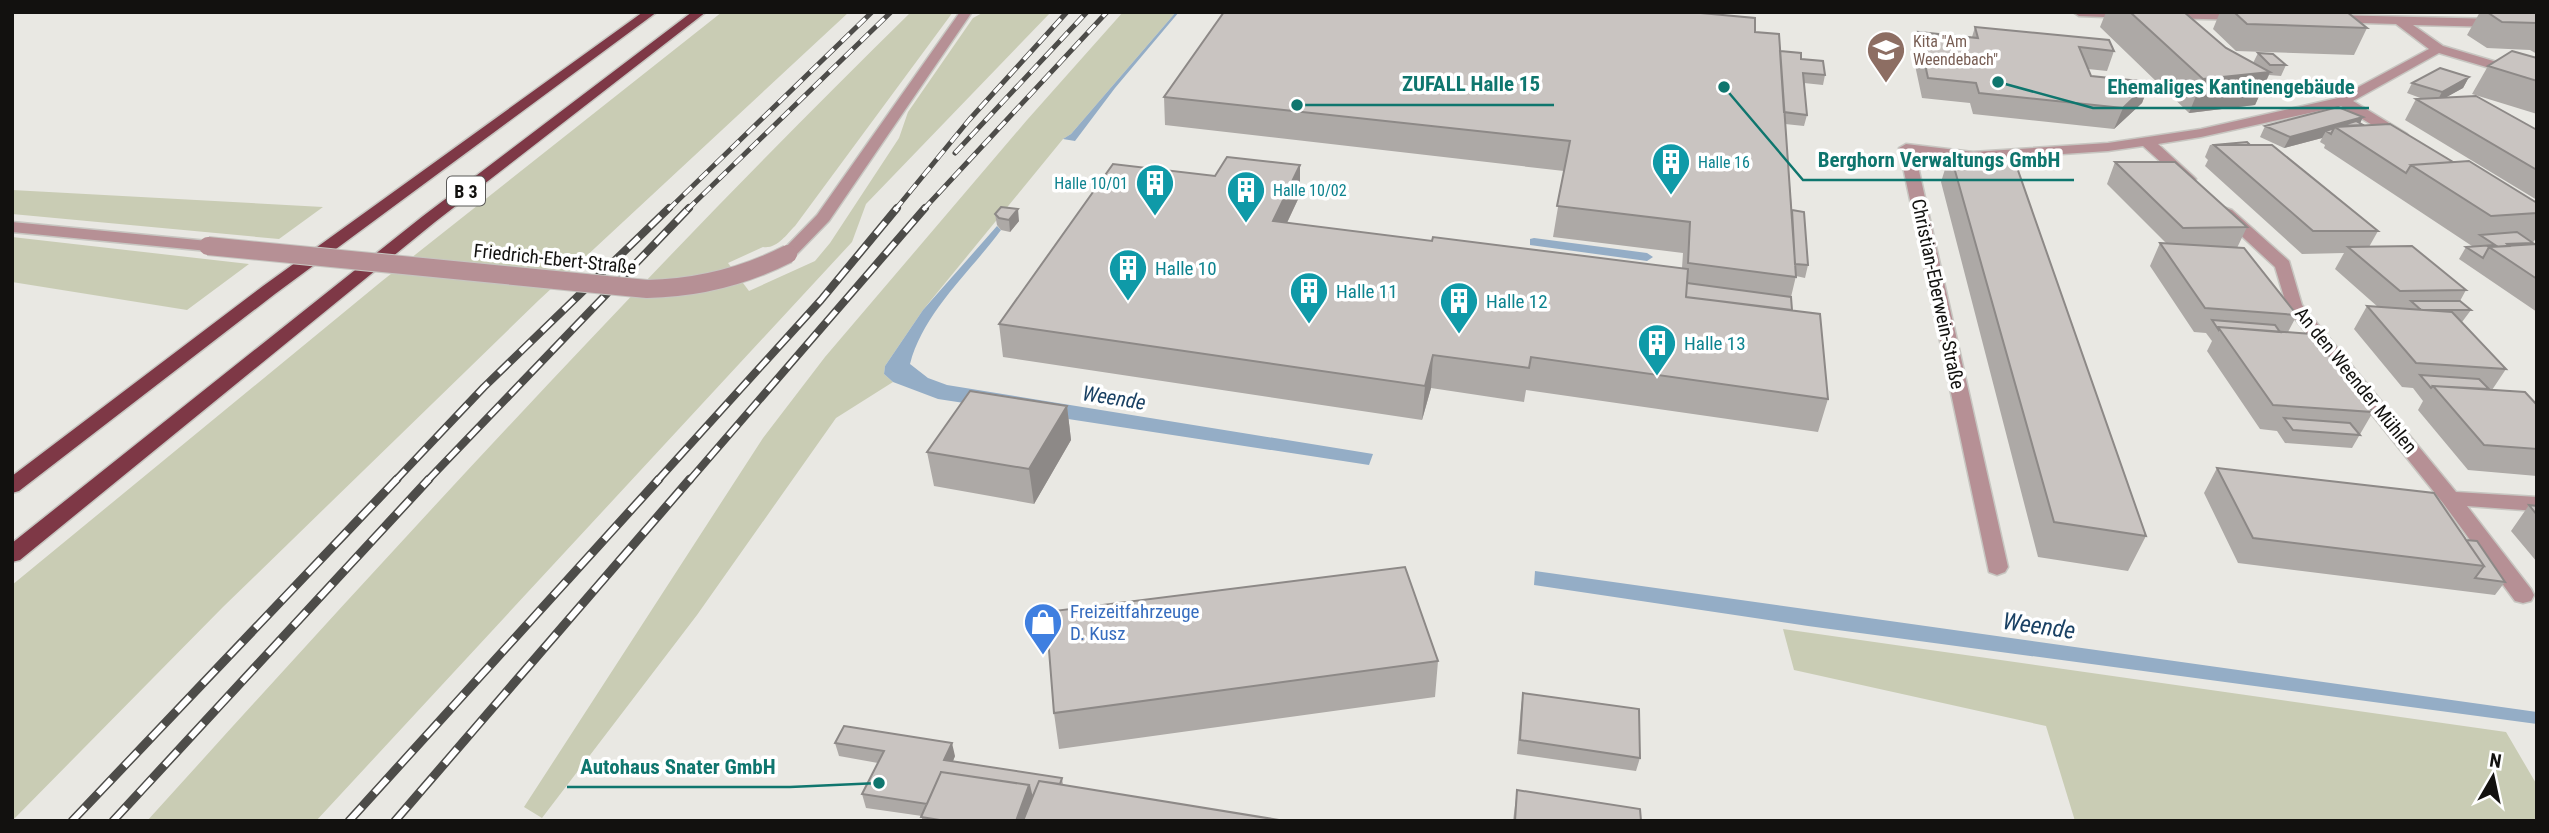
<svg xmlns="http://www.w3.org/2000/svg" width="2549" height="833" font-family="'Roboto Condensed',sans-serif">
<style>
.green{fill:#c9ccb4}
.water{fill:#94adc6}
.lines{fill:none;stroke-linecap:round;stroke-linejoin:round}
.stream{fill:#94adc6;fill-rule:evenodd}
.minor-casing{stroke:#c7c6c1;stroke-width:3}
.trunk-casing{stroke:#c7c6c1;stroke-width:3}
.minor{fill:#b69095;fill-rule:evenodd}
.trunk{fill:#7e3846;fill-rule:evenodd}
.rail-far2-casing{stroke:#4d4c49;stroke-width:5}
.rail-far1-casing{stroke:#4d4c49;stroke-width:8}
.rail-casing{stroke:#4d4c49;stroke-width:9}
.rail-far2{stroke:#fff;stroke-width:3.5;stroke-dasharray:11;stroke-linecap:butt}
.rail-far1{stroke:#fff;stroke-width:5;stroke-dasharray:15;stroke-linecap:butt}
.rail{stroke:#fff;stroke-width:6;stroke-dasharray:19;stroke-linecap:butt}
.minor-bridge-casing{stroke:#c7c6c1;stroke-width:20;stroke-linecap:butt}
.minor-bridge{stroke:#b69095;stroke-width:18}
.wall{fill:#ada9a6}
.shaded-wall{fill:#8d8987}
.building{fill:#c9c4c1;stroke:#8d8987;stroke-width:2}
.labels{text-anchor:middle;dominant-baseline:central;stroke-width:7;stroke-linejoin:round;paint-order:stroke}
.far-education-label{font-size:16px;fill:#785e54;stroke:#fff;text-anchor:start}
.far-culture-label{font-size:16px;fill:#0d838f;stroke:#fff;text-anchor:start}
.shield{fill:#fff;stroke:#595857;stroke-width:2}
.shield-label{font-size:18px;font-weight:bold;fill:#12110f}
.street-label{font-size:19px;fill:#12110f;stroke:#fff}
.culture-label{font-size:19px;fill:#0d838f;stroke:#fff;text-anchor:start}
.shop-label{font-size:19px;fill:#366cbe;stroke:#fff;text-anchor:start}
.water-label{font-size:21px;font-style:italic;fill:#1a4164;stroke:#fff}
.near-water-label{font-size:24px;font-style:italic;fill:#1a4164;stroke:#fff}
.leader{fill:none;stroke:#0f766e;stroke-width:2.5}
.callout-dot{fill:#0f766e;stroke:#fff;stroke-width:2.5}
.callout-label{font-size:21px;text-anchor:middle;font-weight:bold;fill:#0f766e;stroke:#fff;stroke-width:7;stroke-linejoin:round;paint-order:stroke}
</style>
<rect width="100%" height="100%" fill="#e9e8e3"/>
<path class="green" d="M722 12H849L539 300 223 607 12 821V585L382 281Z
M911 12H953L795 226C786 235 777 249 763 247L728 263 749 291 815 261 830 243 899 138 908 112 973 18 984 12H1051L866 204 852 242 316 821H147C396 546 646 272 911 12Z
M1123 12H1176L1071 134 1063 139 923 310 885 366 884 374 893 382 836 418 697 615 542 818 524 807 763 438 825 357 1027 120Z
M12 190 323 207 279 239 12 214Z
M12 237 249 264 187 310 12 282Z
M1783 629 2506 732 2537 785V821H2075L2046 726 1794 670Z"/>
<path class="water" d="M1176 12H1179L1115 88 1075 141 1063 139 1071 134Z
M997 226 1001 230C970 272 923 313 910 364L928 378 947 385 1373 454 1369 465 938 399 893 382 884 374 885 366 923 310Z
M1535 571 2537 712V724L1808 626 1534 585Z"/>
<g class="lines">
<path class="stream" d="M1534 238 1647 253 1653 257 1647 261 1530 245V239Z"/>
<g class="minor-casing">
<path id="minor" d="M960 12H972L829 221 794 257H782L780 254 782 251 817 215Z
M2073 12H2135L2136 14 2130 18 2079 16Z
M2159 12H2242L2248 16 2242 20 2164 18 2160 17Z
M2332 15 2537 20V28L2413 25 2443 46 2537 74V82L2439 53 2353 101 2407 134 2409 137 2407 140H2397L2341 106 2201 137 2158 144 2193 176 2196 179 2193 182H2183L2143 146 2108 151 1973 160 1915 153 2008 567 2005 572 1997 575 1989 572 1899 148 1906 144 1973 152 2108 143 2201 129 2338 98 2429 49 2396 24 2328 22V16Z
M2226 208 2232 210 2289 261 2302 305 2456 492 2537 497V511L2467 506 2531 589 2534 595 2531 601 2523 603 2515 601 2443 503 2288 310 2275 267 2220 216 2218 213 2220 210Z
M12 222 208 241 216 246 208 251 12 232Z"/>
</g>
<g class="trunk-casing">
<path id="trunk" d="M643 12H657L275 294 19 491 12 493V476L263 286Z
M692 12H706L435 222 20 560 12 562V543L423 216Z"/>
</g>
<use href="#minor" class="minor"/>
<use href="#trunk" class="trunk"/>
<g class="rail-far2-casing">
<path id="rail-far2" d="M955 153 1087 12
M668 210 872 12
M687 210 891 12
M895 210 969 120 1067 12
M923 210 1107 12"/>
</g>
<g class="rail-far1-casing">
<path id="rail-far1" d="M395 481 484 387 669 208
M427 481 689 208
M657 481 821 300 897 208
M689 481 925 208"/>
</g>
<g class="rail-casing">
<path id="rail" d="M72 821 397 479
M113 821 429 479
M349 821 659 479
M395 821 690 479"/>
</g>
<use href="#rail-far2" class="rail-far2"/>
<use href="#rail-far1" class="rail-far1"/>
<use href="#rail" class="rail"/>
<g class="minor-bridge-casing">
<path id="minor-bridge" d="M208 246 647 289C698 288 743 277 788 254"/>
</g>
<use href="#minor-bridge" class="minor-bridge"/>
</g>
<path class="wall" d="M2106 12H2184L2226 48 2253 63 2258 53 2286 65 2281 76 2269 75 2255 105 2189 113 2100 27Z
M2220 12H2347L2367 28 2354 55 2236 51 2213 29Z
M2480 12H2537V54L2530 50 2487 48 2467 35Z
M1975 27 2114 51 2107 71 2088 69 2091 76 2150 82 2142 103 2114 129 1973 114 1970 103 1922 98 1912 51 1918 32 1972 37Z
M1755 32 1780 51 1801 59 1825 75 1823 85 1804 83 1807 115 1804 126 1785 124 1792 210 1808 265 1805 278 1796 276 1791 297 1792 310 1828 399 1818 432 1526 390 1524 402 1431 388 1422 420 1003 357 999 324 1215 176 1300 165V195L1287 223 1432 241 1682 268 1683 253 1553 237 1564 171 1165 125 1164 97Z
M2537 58V114L2472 94 2488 66Z
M2469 77 2463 88 2446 97 2537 130V200L2405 120 2416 99H2423L2407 93 2412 83Z
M2360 124 2453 162 2537 203V237L2531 245 2537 244V312L2459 259 2466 247 2472 246 2324 148 2325 145 2320 142 2322 138 2284 148 2260 137 2265 126Z
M2247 142 2378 231 2369 247 2466 290 2460 301 2471 310 2462 322 2506 369 2492 390 2537 405V476L2468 470 2418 410 2423 401 2413 388 2402 387 2354 329 2367 306 2378 307 2335 269 2344 253 2302 254 2205 166 2208 160 2205 157 2210 145Z
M1950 153 2146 536 2128 571 2038 557 1941 182Z
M2115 162 2247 227 2237 248 2297 315 2288 332 2373 412 2352 448 2285 443 2277 431 2260 429 2207 351 2212 341 2206 333 2194 332 2150 266 2160 243H2166L2107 184Z
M995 214 1019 221 1010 232 1001 230 997 225Z
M1067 406 1071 440 1034 504 934 486 927 452Z
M2217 468 2466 540 2505 582 2495 595 2238 563 2204 493Z
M2529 505 2537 506V562L2511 531Z
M1438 661 1435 697 1059 749 1054 713Z
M1523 693 1640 758 1636 771 1517 754 1521 707Z
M835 743 955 756 953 761 1062 778 1063 785 1285 821H922V816L866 808 862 794 878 763 839 756Z
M1517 790 1641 821H1513Z"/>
<path class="shaded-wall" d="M2270 72 2255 105 2189 113 2203 79Z
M2469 77 2463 88 2436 103 2442 92Z
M2150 82 2142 103 2114 129 2123 108Z
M2363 117 2358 128 2335 127 2331 134 2326 131 2322 138 2284 148 2290 137Z
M1300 165V195L1273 252V221Z
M1018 209 1019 221 1010 232 1009 220Z
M1433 355 1431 388 1422 420 1425 386Z
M1067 406 1071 440 1034 504 1029 469Z
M952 743 955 756 948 773 944 760Z
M1029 785 1034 811 1030 821H1016Z"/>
<path class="building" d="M1224 12H1690L1755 18V32L1779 34 1796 277 1688 263 1690 222 1557 206 1570 141 1164 97Z
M2130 12H2184L2226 48 2270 72 2203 79Z
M2234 12H2347L2367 28 2247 24Z
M2487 12H2537V23L2502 22Z
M1975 27 2109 40 2114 51 2079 47 2091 76 2150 82 2123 108 1979 93 1976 83 1928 78 1918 32 1978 38Z
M1780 51 1801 53V59L1823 61 1825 75 1803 73 1807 115 1784 112Z
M2512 51 2537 58V81L2488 66Z
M2258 53 2273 54 2286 65H2270Z
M2440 68 2469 77 2442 92 2412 83Z
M2476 96 2537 130V170L2416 99Z
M2338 107 2363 117 2290 137 2265 126Z
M2356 121 2363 125 2340 126Z
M2390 124 2453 162 2411 165 2406 173 2335 127Z
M2334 128 2331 134 2326 131Z
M2247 142 2250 145H2214Z
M2214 145H2272L2378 231H2313Z
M1950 153 2014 159 2146 536 2054 522Z
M1227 157 1300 165 1273 221 1432 241 1433 237 1688 269 1686 297 1820 314 1828 399 1531 357 1529 368 1433 355 1425 386 999 324 1113 164 1215 176Z
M2469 161 2537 203V213L2491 216 2411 165Z
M2115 162H2175L2247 227 2183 228Z
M1001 207 1018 209 1009 220 999 218 995 214Z
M1792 210 1804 212 1808 265 1795 264Z
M2517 232 2533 243 2507 244 2509 246 2489 247 2483 258 2466 247 2495 245 2480 235Z
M2160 243 2244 248 2297 315 2205 308Z
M2537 244V279L2489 247Z
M2412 246 2466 290 2400 291 2348 247Z
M1687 283 1791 297 1792 310 1686 297Z
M2411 301H2460L2471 310H2421Z
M2367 306 2452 312 2506 369 2416 363Z
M2212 320 2275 325 2280 332 2218 327V329Z
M2218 327 2312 334 2373 412 2273 405Z
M2420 375 2479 379 2489 389 2433 386 2431 388Z
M2433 386 2525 392 2537 405V449L2484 445Z
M970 391 1067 406 1029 469 927 452Z
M2284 418 2350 423 2360 435 2293 430Z
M2217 468 2434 493 2484 566 2253 538Z
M2529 505 2537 506V515Z
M2466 540 2477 541 2505 582 2475 578 2484 566Z
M1405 567 1438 661 1054 713 1046 612Z
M1523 693 1639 709 1640 758 1520 740Z
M844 726 952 743 944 760 1062 778 1060 784 1039 781 1032 798 1029 785 941 772 927 804 862 794 884 751 835 743Z
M941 772 1029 785 1016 821H946L921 817Z
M1039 781 1285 821H1023Z
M1517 790 1640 809 1641 821H1515Z"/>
<defs>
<g id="school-pin" transform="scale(2.0125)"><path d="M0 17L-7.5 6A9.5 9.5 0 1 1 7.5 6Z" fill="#8d6e63" stroke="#fff"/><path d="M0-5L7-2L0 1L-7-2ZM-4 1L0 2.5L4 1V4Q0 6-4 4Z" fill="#fff"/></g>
<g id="building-pin" transform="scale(2.0125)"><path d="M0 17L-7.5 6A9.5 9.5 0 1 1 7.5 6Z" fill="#0f9aa8" stroke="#fff"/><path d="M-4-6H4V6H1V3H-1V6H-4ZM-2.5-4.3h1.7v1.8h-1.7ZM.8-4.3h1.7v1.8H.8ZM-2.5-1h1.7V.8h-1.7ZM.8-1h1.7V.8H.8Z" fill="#fff"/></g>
<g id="shop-pin" transform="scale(2.0125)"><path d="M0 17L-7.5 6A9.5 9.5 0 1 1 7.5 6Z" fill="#3f7fe0" stroke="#fff"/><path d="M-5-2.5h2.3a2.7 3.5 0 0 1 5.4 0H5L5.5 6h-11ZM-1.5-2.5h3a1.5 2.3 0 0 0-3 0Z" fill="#fff"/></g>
</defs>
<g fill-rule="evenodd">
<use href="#school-pin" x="1886" y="50"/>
<use href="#building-pin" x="1671" y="162"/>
<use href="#building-pin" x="1155" y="183"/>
<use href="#building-pin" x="1246" y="190"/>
<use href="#building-pin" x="1128" y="268"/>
<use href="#building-pin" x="1309" y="291"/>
<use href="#building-pin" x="1459" y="301"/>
<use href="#building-pin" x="1657" y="343"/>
<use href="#shop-pin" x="1043" y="622"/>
</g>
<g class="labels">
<g class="far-education-label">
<text x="1913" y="41">Kita "Am<tspan x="1913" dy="18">Weendebach"</tspan></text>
</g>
<g class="far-culture-label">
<text x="1698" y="162">Halle 16</text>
<text x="1128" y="183" text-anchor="end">Halle 10/01</text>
<text x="1273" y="190">Halle 10/02</text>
</g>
<rect class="shield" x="447" y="176.5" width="38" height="29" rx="5"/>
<g class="shield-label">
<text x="466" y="191">B 3</text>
</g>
<g class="street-label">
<text transform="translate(555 259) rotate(6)">Friedrich-Ebert-Straße</text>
<text transform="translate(1938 294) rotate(78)">Christian-Eberwein-Straße</text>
<text transform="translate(2356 380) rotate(51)">An den Weender Mühlen</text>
</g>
<g class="culture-label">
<text x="1155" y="268">Halle 10</text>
<text x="1336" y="291">Halle 11</text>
<text x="1486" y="301">Halle 12</text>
<text x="1684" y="343">Halle 13</text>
</g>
<g class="shop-label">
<text x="1070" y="611">Freizeitfahrzeuge<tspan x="1070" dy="22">D. Kusz</tspan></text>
</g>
<g class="water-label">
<text transform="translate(1114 398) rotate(9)">Weende</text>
</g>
<g class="near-water-label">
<text transform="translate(2039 626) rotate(8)">Weende</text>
</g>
</g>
<path class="leader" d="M1297 105L1388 105H1554M1998 82L2093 108H2369M1724 87L1803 180H2074M879 783L790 787H567"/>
<g class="callout-dot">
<circle cx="1297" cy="105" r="7"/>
<circle cx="1998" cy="82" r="7"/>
<circle cx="1724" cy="87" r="7"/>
<circle cx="879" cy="783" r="7"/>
</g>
<g class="callout-label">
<text x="1471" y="91">ZUFALL Halle 15</text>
<text x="2231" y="94">Ehemaliges Kantinengebäude</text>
<text x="1939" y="167">Berghorn Verwaltungs GmbH</text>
<text x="678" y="774">Autohaus Snater GmbH</text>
</g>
<rect width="2549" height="833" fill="none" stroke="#12110f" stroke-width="28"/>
<g transform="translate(2493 777) rotate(9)" stroke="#ffffff" stroke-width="5" paint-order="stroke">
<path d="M0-5L12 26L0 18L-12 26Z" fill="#12110f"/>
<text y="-10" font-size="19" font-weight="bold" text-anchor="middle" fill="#12110f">N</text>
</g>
</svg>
